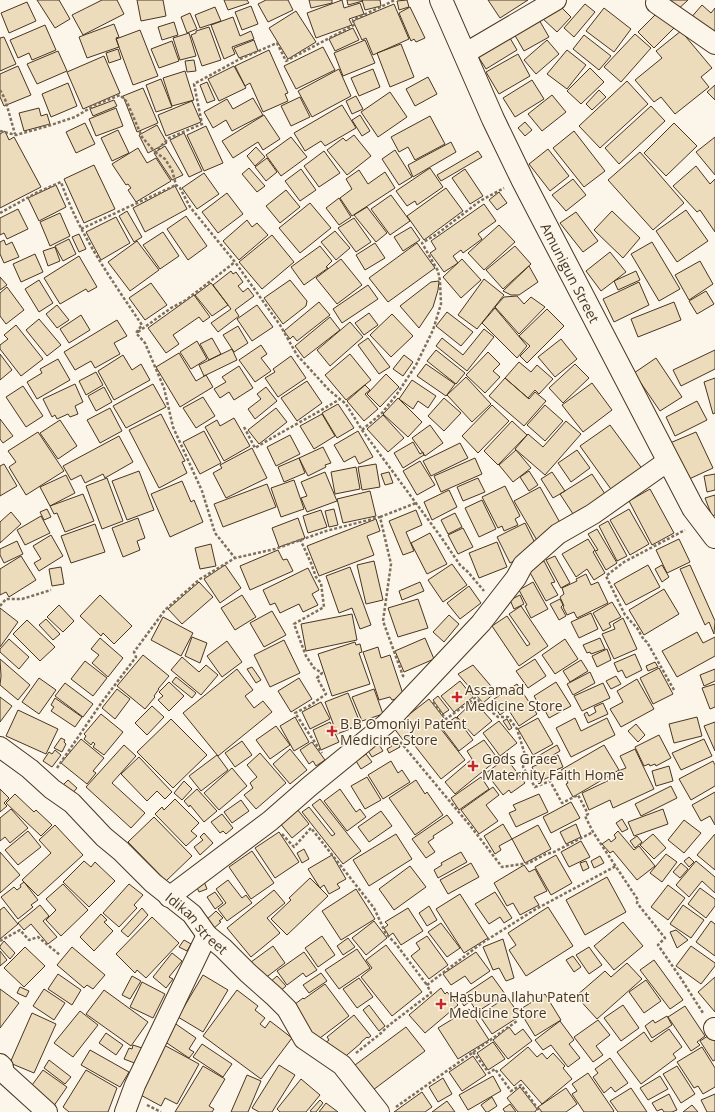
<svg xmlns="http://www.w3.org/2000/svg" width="715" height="1112" font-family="'Open Sans',sans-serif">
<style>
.building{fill:#ecdcbc;stroke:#4a3520}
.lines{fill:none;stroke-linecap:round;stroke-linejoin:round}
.minor-casing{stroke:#4a3520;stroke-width:22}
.major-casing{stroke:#4a3520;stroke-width:24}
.path{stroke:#7f6f5c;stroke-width:2.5;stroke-dasharray:3 2;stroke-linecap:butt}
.minor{stroke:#fbf6e9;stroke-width:20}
.major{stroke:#fbf6e9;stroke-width:22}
.poi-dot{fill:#c62828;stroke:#fbf6e9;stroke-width:1.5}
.labels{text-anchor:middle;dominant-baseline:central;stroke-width:3;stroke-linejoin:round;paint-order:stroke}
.street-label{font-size:14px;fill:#4a3520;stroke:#fbf6e9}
.poi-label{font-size:14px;fill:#4a3520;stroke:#fbf6e9;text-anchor:start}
</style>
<rect width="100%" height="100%" fill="#fbf6e9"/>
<path class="building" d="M37 0H59L70 19 55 28Z
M102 0H117L124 14 83 35 72 15Z
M137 0H163L166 16 141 21Z
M224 0H247L249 3 228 10Z
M266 0H288L293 10 268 22 258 4Z
M309 0H332V3L311 8Z
M342 0 344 8 360 3 364 14 349 19 352 25 316 38 307 13Z
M347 0H362L363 1 348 5Z
M362 0H380L381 6 365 10Z
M407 0 409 7 399 10 397 1Z
M488 0H528L500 18Z
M661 0H688L674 13Z
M27 2 36 21 9 33 1 13Z
M556 2 571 17 557 32 542 18Z
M394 4 409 39 373 55 366 38 362 40 353 21Z
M585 4 595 12 574 37 564 28Z
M702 5 711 13 715 8V38L689 20Z
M251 6 258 24 242 30 235 12Z
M215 7 221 21 200 28 195 15Z
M410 7 425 38 416 42 414 39 411 41 399 13Z
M604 8 631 29 614 52 586 31Z
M660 10 676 26 654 48 638 32Z
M296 11 316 42 288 59 269 28Z
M190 13 197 29 187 33 181 17Z
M233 17 240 36 251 31 254 39 232 47 235 54 224 59 211 25Z
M538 18 549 37 524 51 513 32Z
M174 22 178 35 162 40 158 27Z
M114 24 119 37 116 38 119 47 87 58 79 37Z
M45 25 56 50 32 60 29 53 18 58 10 40Z
M209 27 221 60 202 66 191 35 196 33V31Z
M353 28 359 40 335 51 329 39Z
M140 30 158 76 133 85 116 39Z
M681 31 712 68 701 77 709 87 675 114 661 97 654 102 635 80 662 58 656 51Z
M189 33 196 56 180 60 173 38Z
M507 33 517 50 486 69 476 53Z
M635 34 651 48 621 82 604 67Z
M584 35 611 56 599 70 573 49Z
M4 37 16 64 0 71V38Z
M254 40 258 51 239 58 234 48Z
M365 40 375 63 343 76 334 53Z
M547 40 559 54 536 74 524 60Z
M172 41 179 61 159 68 151 49Z
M401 44 414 77 390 87 377 53Z
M323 47 335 70 296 89 284 66Z
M118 49 121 59 109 63 106 53Z
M269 50 288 93 285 94 288 101 263 112 250 83 245 86 235 66Z
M567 50 586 65 567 89 547 74Z
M58 51 67 71 37 84 27 64Z
M518 54 530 76 499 94 486 72Z
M104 56 120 93 83 109 67 72Z
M194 60 196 71 187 72 185 61Z
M18 66 31 95 4 106 0 97V74Z
M234 66 246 88 219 101 208 79Z
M590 68 604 82 581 104 567 91Z
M339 69 351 96 312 117 298 91Z
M373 69 380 87 359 96 351 78Z
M185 71 194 100 172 106 163 78Z
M428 77 437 94 415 106 406 89Z
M161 79 172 107 156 112 146 85Z
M532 80 544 99 515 117 503 98Z
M627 81 648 104 600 148 579 126Z
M207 82 215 100 207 103 200 85Z
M68 83 77 106 51 117 42 94Z
M715 85V100L707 92Z
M143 88 158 123 137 132 123 96Z
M599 90 606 97 592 110 586 104Z
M390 92 407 117 378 137 361 112Z
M552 95 566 112 542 131 528 114Z
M356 96 363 109 352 114 346 101Z
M300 97 310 117 291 126 281 106Z
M253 98 263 115 232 131 226 120 213 128 204 112 227 99 233 109Z
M114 100 117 106 93 116 90 109Z
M192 101 201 122 166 136 158 115Z
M342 105 356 128 325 146 321 141 305 151 294 133Z
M651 106 665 121 619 164 605 148Z
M39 108 41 116 47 114 50 124 24 131 19 113Z
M116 108 123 126 96 136 89 119Z
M264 115 280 139 263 150 258 142 233 158 222 141Z
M360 115 370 131 362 136 352 120Z
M430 116 445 144 415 160 408 147 399 152 391 137Z
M525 122 532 130 525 136 518 128Z
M85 123 95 144 76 153 66 132Z
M674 123 697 146 666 176 644 153Z
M157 125 167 143 148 153 139 135Z
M206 126 223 163 204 171 187 135Z
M118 130 129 153 112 161 101 138Z
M5 131 9 140 14 137 41 187 0 208V134Z
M574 131 605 171 584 187 553 148Z
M184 133 202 171 189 177 170 140Z
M354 135 371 156 347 175 327 150 343 138 346 141Z
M291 137 307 157 281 176 266 155Z
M715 137V175L696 152Z
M451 142 456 152 413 177 408 165Z
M165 146 183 175 172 180 154 153Z
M256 147 265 157 255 166 247 156Z
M138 148 147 163 156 158 171 181 136 202 128 190 131 188 128 184 126 185 112 164Z
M548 149 569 176 550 191 529 164Z
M395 150 412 177 399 185 382 159Z
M324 151 340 173 319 187 304 166Z
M478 151 482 157 441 181 437 175Z
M640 152 684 203 653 230 608 180Z
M267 158 277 172 266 181 255 167Z
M94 165 115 209 84 223 64 179Z
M696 166 710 184 715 179V232L700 210 697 212 673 186Z
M249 168 265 186 257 192 242 174Z
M430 168 443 187 417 205 415 201 407 206 396 191Z
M301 169 316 190 300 201 285 181Z
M465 169 483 196 470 204 452 178Z
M359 170 368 184 385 172 395 188 352 216 340 198 352 189 346 179Z
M204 173 219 194 197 209 182 188Z
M573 179 586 195 566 211 552 195Z
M56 185 66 207 39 221 28 198Z
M175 186 187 209 145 232 133 208Z
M446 188 463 211 424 240 407 216Z
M286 190 300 207 280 223 266 206Z
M499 192 507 203 497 210 489 200Z
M227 193 243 214 218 233 202 212Z
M391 195 410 221 390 235 371 209Z
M339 198 351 217 339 225 326 208Z
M310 203 331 228 300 253 279 228Z
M484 204 496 221 478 234 482 239 463 253 461 250 453 256 458 263 444 272 430 253 436 249 431 241Z
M367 207 387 233 376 242 354 215Z
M18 209 28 229 7 239 4 233 0 235V218Z
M686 210 708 241 677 262 656 231Z
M127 211 142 237 134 242 119 216Z
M612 211 640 238 623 258 594 230Z
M576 212 598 241 583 252 560 223Z
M60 213 70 236 50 246 40 222Z
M186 216 207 246 188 260 167 229Z
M116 217 130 243 101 260 86 232Z
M354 218 371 242 356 252 338 228Z
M247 220 252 227 257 223 268 235 239 260 223 241Z
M499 225 515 242 484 270 468 253Z
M411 227 420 240 403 251 394 237Z
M335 231 350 248 336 260 321 242Z
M163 232 179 256 160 269 143 245Z
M79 234 86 249 79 252 72 237Z
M272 235 294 262 262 289 239 262Z
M69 239 76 254 63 261 55 246Z
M4 240 6 245 12 242 19 257 4 263 0 254V242Z
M137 241 159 270 130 291 108 262Z
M652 242 680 289 659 301 631 254Z
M375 243 385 258 365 270 356 255Z
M417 243 435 268 388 302 369 278Z
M320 246 332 261 326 267 328 268 304 285 291 267Z
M515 246 531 264 503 289 486 270Z
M55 247 60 261 48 266 43 251Z
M610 252 626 272 601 291 586 271Z
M35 254 43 272 21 282 13 264Z
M79 256 97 287 88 292 86 289 60 304 44 278Z
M341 259 362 285 337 304 316 278Z
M462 259 481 280 461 298 443 277Z
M700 261 713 284 689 300 675 275Z
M529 266 538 282 519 295H511L503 291Z
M231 271 233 274 236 272 243 282 238 286 243 292 248 288 254 296 235 310 239 316 218 332 211 323 231 309 213 285Z
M636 271 640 280 618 290 614 281Z
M0 277 7 285 0 290Z
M484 279 504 295 477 329 458 315Z
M39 280 53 303 39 312 25 289Z
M290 280 307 301 306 306 283 324 264 298Z
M439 281 438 290 433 307 419 328 400 306 431 282Z
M639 282 649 305 614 322 603 299Z
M151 283 167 305 145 320 129 298Z
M211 283 228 305 212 316 195 295Z
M368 285 378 299 342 323 333 309Z
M7 287 24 310 6 324 0 316V293Z
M706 291 714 304 697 314 689 301Z
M194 295 210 317 203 322 199 317 173 335 179 344 166 353 148 328Z
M517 296 524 304 531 297 545 307 519 334 495 307 504 297Z
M319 302 330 315 297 341 293 336 290 339 284 331Z
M674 302 681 320 638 337 631 319Z
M57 305 69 320 57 328 46 314Z
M257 305 273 327 252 341 237 319Z
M495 308 527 346 517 358 482 323Z
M547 309 564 326 527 363 520 356 530 346 519 336Z
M447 312 473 332 461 346 436 326Z
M369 313 378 325 364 335 355 323Z
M392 314 413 336 391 357 370 335Z
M81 315 90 330 69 343 60 329Z
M330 317 340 330 304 358 295 346Z
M39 319 61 345 47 356 26 330Z
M117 320 127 336 114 343 120 354 95 368 91 361 75 370 64 352Z
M350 322 363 337 330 366 317 350Z
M16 325 43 359 21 376 0 349V345L8 339 4 335Z
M238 326 248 343 234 352 223 335Z
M484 329 494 337 467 371 436 346 442 338 463 355Z
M212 338 221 354 209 360 200 344Z
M368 338 390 367 379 374 358 345Z
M561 339 577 359 555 377 538 357Z
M197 341 207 359 191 369 180 352Z
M261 345 267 354 261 358 271 371 255 382 239 360Z
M232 349 237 360 204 376 199 365Z
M436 350 465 373 456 384 427 361Z
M715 350V369L681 386 673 370Z
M488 352 500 364 493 371 500 377 485 393 466 375Z
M179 353 196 381 206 375 213 387 180 407 156 367Z
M0 354 12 370 0 380Z
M350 354 371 380 346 400 325 375Z
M123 355 132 370 141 364 150 380 114 400 98 371Z
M404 355 413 362 403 376 393 369Z
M291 356 306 378 278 397 265 378 275 372 273 369Z
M656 358 682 397 660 411 634 373Z
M58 359 70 380 37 399 27 382 42 373 40 369Z
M519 362 531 372 537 365 553 379 539 394 535 390 528 398 505 378Z
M426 364 455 384 446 396 417 376Z
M575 364 589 378 563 403 549 388Z
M239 366 253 388 234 400 229 392 220 398 214 389 226 382 222 377Z
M96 372 103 385 86 395 79 381Z
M386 374 399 387 380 407 367 394Z
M466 377 491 404 472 422 447 395Z
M505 378 529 399 535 392 546 401 524 426 489 396Z
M715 378V413L713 414 704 382Z
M412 380 436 396 428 408 418 401 413 409 399 399Z
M307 381 322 403 297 421 281 398Z
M592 383 612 410 583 432 562 405Z
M75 384 83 402 75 406 78 414 70 417 68 414 57 419 55 415 52 417 43 399Z
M153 384 166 407 126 428 113 406Z
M365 385 370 390 365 394 378 409 364 421 347 401Z
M23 386 43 416 26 427 6 397Z
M104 387 112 402 96 411 88 396Z
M266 387 277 401 255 419 248 409 261 399 257 394Z
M203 397 215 416 196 428 183 408Z
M398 398 422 422 408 437 383 414Z
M444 398 461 413 444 431 428 416Z
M697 401 707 420 675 436 666 417Z
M338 404 354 428 337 438 322 413Z
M492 405 509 421 478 453 462 436Z
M545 405 563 421 545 441 527 425Z
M110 408 122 431 100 443 87 420Z
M276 408 287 422 259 444 248 430Z
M161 414 185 461 182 462 187 473 159 488 129 430Z
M322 414 335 436 314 449 300 426Z
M383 415 404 438 388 452 367 429Z
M234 418 250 446 224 461 205 427 217 420 220 426Z
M0 419 13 436 3 443 0 439Z
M60 420 77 446 58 459 40 433Z
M512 421 527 435 498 465 484 451Z
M566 421 581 434 545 475 515 449 528 434 543 447Z
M430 425 443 443 425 456 412 438Z
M610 425 643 470 613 492 580 446Z
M204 431 221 463 200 474 183 442Z
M358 431 373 457 359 464 355 456 344 462 334 445Z
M38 432 64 471 26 495 9 467 16 462 8 451Z
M696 432 713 468 687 480 670 443Z
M290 435 300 454 276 466 267 447Z
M119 436 133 462 105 478 103 474 85 483 81 475 71 480 63 466Z
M413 442 420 454 423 452 424 455 403 468 394 453Z
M460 443 468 458 431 476 423 461Z
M323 447 331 463 325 465 326 467 308 476 299 458Z
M252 448 267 478 226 498 213 473 222 468 220 465Z
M516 450 531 468 513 482 499 465Z
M577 450 590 468 571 482 558 463Z
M299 458 305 473 284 482 278 467Z
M475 458 482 474 441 492 434 476Z
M420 461 435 485 417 495 403 471Z
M4 464 17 486 0 496V466Z
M376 464 380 487 362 490 358 467Z
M356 467 360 489 335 494 331 472Z
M139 471 154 510 127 520 112 481Z
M529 471 538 485 529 491 520 477Z
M325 472 337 501 307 512 301 498 307 496 301 482Z
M389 472 393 483 385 485 381 474Z
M552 472 565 491 553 498 541 479Z
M592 474 607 497 575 517 560 494Z
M715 474V490L707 492 704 476Z
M66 475 75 493 50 506 40 487Z
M107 478 123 521 102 529 86 486Z
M478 478 485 492 463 501 457 487Z
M294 480 304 509 281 517 271 488Z
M182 481 191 502 194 500 203 522 170 537 151 494Z
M267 484 276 507 223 527 214 504Z
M505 486 520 516 515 519 518 525 504 531 502 526 498 528 482 497Z
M540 487 563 528 538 542 514 501Z
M650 489 674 533 652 545 629 501Z
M449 490 457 507 432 520 424 502Z
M370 491 376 516 343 523 337 499Z
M83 494 94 521 65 532 57 513 54 514 50 506Z
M715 495V515L712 516 705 498Z
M482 500 496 529 479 537 465 508Z
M47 509 51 517 44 520 40 512Z
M334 509 338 525 329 527 325 511Z
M629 509 649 544 630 555 610 520Z
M321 510 327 527 308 533 303 516Z
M416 510 422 525 406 532 414 551 403 555 389 521Z
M11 512 21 524 0 543V522Z
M455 513 462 527 448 534 441 520Z
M41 516 50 533 25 545 17 530Z
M138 518 145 538 137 541 140 550 123 557 112 528Z
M298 518 305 538 279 547 272 528Z
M376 519 380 531 367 536 374 555 319 576 307 546Z
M608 521 627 556 617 561 599 526Z
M525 523 538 549 510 563 497 537Z
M95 524 105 552 71 563 61 536Z
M463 528 473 547 458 554 448 535Z
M597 529 617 563 606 570 595 551 598 550 588 534Z
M430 533 447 564 427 574 411 543Z
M51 535 63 556 39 571 34 563 41 559 33 546Z
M588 539 595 550 593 552 605 573 594 580 587 569 576 577 562 554Z
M679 539 690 562 667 573 656 550Z
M17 541 23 554 4 563 0 555V549Z
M497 542 507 567 479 578 469 553Z
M211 544 216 566 200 569 195 548Z
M278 550 283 560 287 559 293 571 250 590 240 566Z
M21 556 36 580 9 597 6 592 0 595V569Z
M555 556 570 583 561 588 546 560Z
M374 561 383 600 366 604 357 565Z
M544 561 555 582 551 583 558 595 546 601 528 569Z
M452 564 467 585 443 602 428 580Z
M225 565 241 588 220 603 204 579Z
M648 565 660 587 626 605 614 584Z
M662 565 669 577 662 582 655 569Z
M690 565 715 621 714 634 709 622 705 625 680 569Z
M61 567 64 584 52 586 49 569Z
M350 567 371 625 360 629 352 608 339 613 326 576Z
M308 568 319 590 312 594 318 605 303 612 299 604 280 613 275 603 270 605 263 590Z
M586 574 591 585 598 582 608 603 577 618 574 612 567 615 563 607 564 606 560 597 564 594 562 588 577 581 576 579Z
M199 582 213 597 182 624 168 609Z
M420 582 424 591 402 600 399 591Z
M533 582 548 609 531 618 525 606 527 605 519 590Z
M469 586 481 603 460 619 447 603Z
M664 589 679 614 644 635 629 610Z
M100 595 132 626 114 644 103 633 101 636 80 616Z
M242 595 256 617 235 630 221 608Z
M520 595 524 604 514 609 510 600Z
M418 599 428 628 398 637 388 608Z
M560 599 563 605 561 607 566 616 559 620 550 604Z
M612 602 621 617 609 623 611 627 603 631 593 613Z
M59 605 74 621 63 632 47 617Z
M521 606 548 646 519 666 492 626 507 616 527 646 530 644 509 614Z
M0 608 18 622 0 647Z
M272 611 286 635 264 647 250 623Z
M591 613 598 629 579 638 571 622Z
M352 614 357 640 306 651 301 624Z
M449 615 459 624 444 642 433 632Z
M163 617 193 633 181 656 151 640Z
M623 618 637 649 614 659 602 634 615 629 613 624Z
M46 619 60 634 53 640 39 625Z
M27 620 55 647 40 661 13 634Z
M697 632 703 643 715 637V656L677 677 662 651Z
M192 637 207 643 200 663 185 656Z
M100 638 123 658 108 677 92 663 99 655 91 649Z
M425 638 434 659 404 672 395 651Z
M600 638 605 649 591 654 590 652 587 653 583 645Z
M9 639 29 657 19 669 0 652V649Z
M565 639 578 659 555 674 542 655Z
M284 640 300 673 270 687 254 655Z
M227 641 242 662 222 677 207 656Z
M355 642 356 645 360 644 362 652 359 653 370 684 332 696 318 654Z
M378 647 381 658 390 655 404 697 392 700 390 697 379 700 363 652Z
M607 649 611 660 597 667 592 656Z
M635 654 642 670 626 678 622 670 618 672 614 663Z
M143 655 169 676 158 689H159L154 696 155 697 145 709 117 686Z
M182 657 199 672 206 665 218 675 201 695 171 670Z
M0 659 30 685 18 700 0 685 1 676Z
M535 659 546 676 528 688 516 671Z
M581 660 588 671 570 682 563 671Z
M85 661 107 678 93 696 71 679Z
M655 662 658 667 648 671 646 666Z
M473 665 496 692 483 703 458 674Z
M252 667 261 680 256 683 247 669Z
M659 668 673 694 653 704 640 678Z
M237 669 253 690 245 696 254 708 263 701 272 712 218 756 183 713Z
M715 669V681L704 686 700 675Z
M590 672 595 683 573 695 567 684Z
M616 676 621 684 611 689 606 681Z
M176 677 196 693 192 698 172 682Z
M39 678 56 690 39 714 22 702Z
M299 678 312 699 291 712 278 691Z
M637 679 654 709 621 727 610 709 623 702 617 691Z
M460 681 473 697 454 712 441 696Z
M169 682 184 696 169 711 158 700 163 696 159 692Z
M556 682 571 706 549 718 543 707 541 708 534 696Z
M65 683 93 704 83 717 55 696Z
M603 683 610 698 582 711 574 696Z
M517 684 537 714 519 726 508 709 500 715 491 701Z
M715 684V707L710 709 702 688Z
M117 689 130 699 115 719 102 708Z
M374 689 383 714 362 721 352 697Z
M348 693 361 725 337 734 325 702Z
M438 696 449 710 443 714 433 700Z
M0 697 12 706 0 722Z
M55 698 82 717 75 727 51 711 54 707 51 705Z
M429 699 444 718 437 724 465 760 441 779 408 737 403 740 393 727Z
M474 701 492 721 474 736 457 717Z
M321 702 330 719 310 729 302 712Z
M603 703 608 714 588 723 584 714 587 712 589 716 596 712 594 707Z
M152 706 164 717 147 735 135 723Z
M18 710 58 729 46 754 6 736Z
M101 714 123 732 104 755 93 747 95 744 93 742 91 745 84 739 86 736 84 734Z
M295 717 309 742 294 751 280 726Z
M456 717 473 740 459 751 441 727Z
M697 717 702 736 674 743 669 724Z
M538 718 553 744 533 755 518 729Z
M575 718 581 731 607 718 615 735 571 757 556 728Z
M171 719 207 755 173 788 137 752Z
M507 719 512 728 509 730 503 721Z
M499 721 517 743 500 756 483 733Z
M330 722 339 742 321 750 313 730Z
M715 722V751L704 726Z
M636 724 645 735 638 742 628 731Z
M276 726 290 745 270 759 256 740Z
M659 735 671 758 656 766 655 764 650 766 649 764 644 766 635 747Z
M61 738 65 740 64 742 66 744 62 752 54 748Z
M81 739 104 758 93 771 96 773 87 784 61 763Z
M704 739 712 756 681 770 672 753Z
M397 740 400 747 389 753 387 749 392 746 390 744Z
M484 740 498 759 455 794 445 782 472 759 467 751Z
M242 741 252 755 235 767 225 753Z
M312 742 325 760 316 766 313 761 309 764 300 750Z
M378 743 383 751 372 757 367 749Z
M124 745 136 756 112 783 145 813 131 828 86 787Z
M557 745 560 751 541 762 538 756Z
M604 745 619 770 573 797 566 784 568 783 561 770Z
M290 749 307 770 290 784 273 764Z
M635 749 654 789 613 808 610 800 589 810 582 793 620 775 618 771 626 768 620 756Z
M55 750 61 755 52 767 43 761 49 752 52 754Z
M260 753 286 783 256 809 244 795 253 788 250 783 257 777 247 765Z
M366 754 372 762 361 769 356 761Z
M217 755 228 770 201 791 189 776Z
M558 755 563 767 554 771 556 774 538 782 532 767Z
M139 757 172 792 165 799 157 791 147 801 121 774Z
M506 758 525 783 511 793 509 790 503 795 486 773Z
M391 761 398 773 402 770 410 782 383 799 368 775Z
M713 761 715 765V786L691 800 679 779Z
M669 766 673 781 656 786 652 771Z
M232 768 247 786 219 810 204 793Z
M367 777 381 800 365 809 351 786Z
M481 777 489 789 459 810 451 798Z
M68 780 77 788 70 796 60 788Z
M416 780 425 794 427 792 443 815 415 835 389 798Z
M184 781 192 789 182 800 174 793Z
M671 786 677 798 641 816 635 804Z
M493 787 499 795 486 805 498 821 479 834 461 810Z
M0 789 9 798 4 803 7 806 0 812Z
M197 789 217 811 204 822 190 805 189 807 184 801Z
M340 789 356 812 360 809 366 817 347 831 324 801Z
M715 792V825L710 816 701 821 692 805Z
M15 794 34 812 36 810 52 825 41 836 6 803Z
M539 794 548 812 516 827 509 813 516 810 513 805Z
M175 799 199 823 191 831 197 836 186 846 155 814 162 807 164 810Z
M320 799 361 851 343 864 302 812 309 807 332 836 335 834 312 805Z
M241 800 249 811 232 823 224 812Z
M571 802 580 818 551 833 543 817Z
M11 809 28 828 10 843 5 837 0 841V818Z
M297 809 309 824 292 838 279 822Z
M663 809 668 824 634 836 628 822Z
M381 811 392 826 369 842 358 827Z
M222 814 233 828 226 834 223 831 220 833 211 822Z
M447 815 453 823 433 836 434 838 428 842 435 852 426 858 412 839Z
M154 817 192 856 166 881 128 842Z
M622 819 628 829 622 832 616 823Z
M684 820 701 833 684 853 668 840Z
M503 824 512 839 499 846 501 850 495 854 484 836Z
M576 824 581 837 566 844 560 832Z
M55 825 83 855 38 896 22 880 51 853 39 840Z
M538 825 551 849 525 863 512 839Z
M28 831 41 847 18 865 5 850Z
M618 831 634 850 639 846 655 866 637 880 613 851 610 853 602 844 609 839 611 842 616 838 614 835Z
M279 832 299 862 275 878 255 848Z
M204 833 213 843 200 855 194 847 203 840 200 837Z
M396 834 412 859 369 886 353 860Z
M653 834 666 848 654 859 640 845Z
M715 834V870L697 855Z
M637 836 642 842 635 848 630 841Z
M581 841 590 857 569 867 561 852Z
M304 849 309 859 302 863 297 853Z
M252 851 274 883 251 899 229 867Z
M0 852 20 875 0 893Z
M461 852 467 862 438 878 434 870 442 865 441 863Z
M666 854 677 862 662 882 650 873Z
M332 855 346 879 337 884 340 888 329 894 324 885 320 888 308 869Z
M556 855 572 883 551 895 535 867Z
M600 856 604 863 594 868 591 861Z
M689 857 694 862 689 867 684 861Z
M84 861 91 867 95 862 115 881 89 907 63 882Z
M586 861 589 868 583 871 580 863Z
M696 861 715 877V893L702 881 689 897 676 885Z
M471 863 479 877 448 894 440 880Z
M681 863 688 869 680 878 673 872Z
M524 865 529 872 535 869 547 891 534 897 539 905 520 915 513 903 507 906 494 883Z
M410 866 426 887 394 910 379 889Z
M607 877 626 912 585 935 566 900Z
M310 878 328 896 287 935 271 919 291 900 289 898Z
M203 879 207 889 199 892 195 883Z
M228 880 242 898 246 895 252 903 227 921 218 909 226 903 216 889Z
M24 882 38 900 31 905 33 907 18 919 1 897 14 887 17 890 21 887 20 885Z
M63 884 88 910 61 936 46 920 56 910 46 899Z
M129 884 143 895 134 905 137 908 119 927 103 913Z
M668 885 685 898 668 920 651 907Z
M700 888 715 899V906L706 918 688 904Z
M356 889 375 919 341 940 322 911Z
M274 890 285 903 267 918 280 933 251 957 227 928Z
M215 892 223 903 215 909 207 897Z
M495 892 512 918 504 923 500 917 489 924 475 904Z
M460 894 488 938 464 953 436 909Z
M40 905 49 916 43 921 57 937 48 944 31 924 24 930 18 923Z
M683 905 704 920 691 938 670 924Z
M429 906 437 920 427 926 419 913Z
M4 907 18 924 0 939V910Z
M548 907 573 946 526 976 509 950 516 945 508 933Z
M142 908 148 915 128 937 121 931Z
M408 908 423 931 401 945 393 933 389 936 384 928 388 925 385 922Z
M216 911 223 918 219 921 221 922 213 929 205 921Z
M101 914 107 920 104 922 113 931 94 951 80 937Z
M152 917 179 943 146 978 137 970 135 973 116 954Z
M374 921 387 938 366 955 352 938Z
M711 921 715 924V956L696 942Z
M623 922 643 946 614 970 594 946Z
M441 923 460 948 447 957 428 932Z
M676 930 688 940 677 948 670 932Z
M322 936 335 955 318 967 305 948Z
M427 936 448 965 429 979 411 956 420 949 416 943Z
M348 938 355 947 343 955 337 946Z
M503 939 514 978 506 981 499 968 493 970 483 947Z
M184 940 191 944 187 951 179 947Z
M4 941 15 953 10 959 0 948V946Z
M386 945 422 992 392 1016 361 977 372 968 366 960Z
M273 946 285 963 260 982 247 965Z
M691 946 715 963V966L701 984 676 966Z
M25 947 45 966 24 987 4 968Z
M72 947 105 975 93 989 87 985 84 988 57 965Z
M589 947 602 965 589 974 576 955Z
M357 949 370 968 339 989 325 970Z
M0 951 7 960 0 966Z
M304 952 317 970 306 977 303 973 287 985 277 971Z
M476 952 490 971 471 984 465 976 451 985 443 974Z
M172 953 182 961 169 977 173 979 166 988 153 977Z
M573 956 581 967 574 972 566 960Z
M654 960 683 1000 670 1009 640 970Z
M627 963 642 979 597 1019 576 996 605 971 611 977Z
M321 973 327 981 309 993 303 985Z
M58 974 81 990 72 1005 48 989Z
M203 975 228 990 203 1032 178 1017Z
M132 976 141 981 130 999 122 995Z
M277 976 286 986 277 994 268 984Z
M492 976 505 994 477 1012 470 1001 464 1006 459 998Z
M715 977V1012L698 992Z
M359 978 373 997 357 1008 343 989Z
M646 980 661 1001 644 1013 629 992Z
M142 982 165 994 153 1018 130 1007Z
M325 984 349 1016 316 1041 290 1008 303 998 304 999Z
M20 987 29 991 26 997 17 993Z
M441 988 445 994 447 992 458 1005 425 1033 409 1015Z
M0 989 19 1003 0 1028Z
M44 989 65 1003 54 1020 33 1006Z
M104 990 148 1022 131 1046 86 1014Z
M237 990 258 1006 255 1010 265 1018 260 1024 265 1028 270 1021 292 1038 261 1079 203 1036Z
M545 994 561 1020 535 1036 519 1010Z
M507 997 520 1016 492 1034 479 1015Z
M369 1005 385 1026 379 1031 363 1010Z
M623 1005 639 1028 621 1041 604 1018Z
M685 1006 705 1036 697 1042 700 1045 691 1051 668 1017Z
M469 1009 489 1040 458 1059 438 1028Z
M80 1011 98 1025 73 1057 54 1043Z
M32 1013 56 1024 34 1073 10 1063Z
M354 1015 371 1036 368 1038 367 1037 361 1042V1043L340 1061 325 1043 329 1040 327 1037Z
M667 1016 672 1025 652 1038 645 1026 653 1020 655 1023Z
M598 1020 610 1035 596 1046 603 1055 593 1062 574 1037Z
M560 1021 574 1040 569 1044 580 1058 568 1067 551 1045 543 1050 535 1040Z
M173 1022 196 1038 189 1049 194 1052 189 1058 161 1039Z
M406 1027 425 1051 369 1093 351 1068Z
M509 1027 515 1035 523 1029 532 1041 508 1059 493 1040Z
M669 1029 682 1047 673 1054 676 1058 641 1084 617 1052 644 1032 651 1042Z
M106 1033 123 1045 116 1055 99 1043Z
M711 1034 715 1041V1060L713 1061 700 1041Z
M493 1042 505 1059 488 1070 477 1053Z
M202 1044 232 1064 223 1077 193 1057Z
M133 1045 142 1048 137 1064 124 1059 129 1048 132 1049Z
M164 1045 199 1064 177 1104 165 1098 161 1106 137 1093Z
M528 1047 537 1057 542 1053 547 1059 553 1053 565 1066 563 1068 572 1079 542 1104 521 1080 514 1086 500 1070Z
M702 1047 715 1068V1087L703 1094 698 1086 694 1088 677 1062Z
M90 1050 129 1072 120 1087 81 1065Z
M473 1056 486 1075 462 1091 449 1072Z
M610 1058 628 1083 615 1092 611 1087 604 1093 593 1077 598 1073 595 1069Z
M49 1060 71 1077 65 1084 44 1068Z
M279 1065 295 1075 272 1112H259L252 1108Z
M203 1066 225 1079 209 1106 214 1109 212 1112H175Z
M677 1066 695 1094 681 1103 663 1074Z
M43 1070 67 1087 51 1110 27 1092Z
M86 1070 117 1088 108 1112H69L63 1107Z
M588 1073 614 1111 613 1112H584L572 1094 577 1091 572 1084Z
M247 1075 261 1081 248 1112H231Z
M493 1076 501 1091 468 1110 459 1095Z
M660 1076 668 1089 648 1100 640 1088Z
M443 1078 452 1094 438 1102 429 1087Z
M301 1079 320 1095 306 1112H280L277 1109Z
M520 1087 537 1109 535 1112H518L507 1098Z
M566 1088 577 1104 566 1112H542L538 1107Z
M631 1088 647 1112H618L610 1101Z
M422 1092 432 1107 425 1112H394Z
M669 1094 677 1110 672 1112H664L662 1109 657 1111 652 1103Z
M715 1094V1112H707L701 1100Z
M492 1097 497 1106 488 1112H486L481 1105Z
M320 1100 323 1103 316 1112H312L310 1111Z
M447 1101 455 1112H432Z
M326 1103 338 1112H319Z
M510 1104 516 1112H505L503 1109Z
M692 1105 698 1112H683Z"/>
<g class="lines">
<g class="minor-casing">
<g id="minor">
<path d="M656 3 715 44"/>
<path d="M464 54 556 0"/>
<path id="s1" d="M0 747 30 769 52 789 72 803 104 837 121 851 153 883 192 914 207 935 223 948 248 973 274 996 287 1009 304 1039 342 1065 379 1112"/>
<path d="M169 897 270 821 310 786 386 724 481 623 516 578 523 565 558 534 593 514 668 461"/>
<path d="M714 1028 715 1030"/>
<path d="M0 1064 3 1067V1072L47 1112"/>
<path d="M125 1112 135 1085 207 935"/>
</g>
</g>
<g class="major-casing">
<g id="major">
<path id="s2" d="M441 0 493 119 523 181 693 508 715 537"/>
</g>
</g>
<path class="path" d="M0 90 5 99 15 134
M0 131 16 135 48 126 75 117 95 105 120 95 127 102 142 137 155 152 169 138 202 124 194 84 238 60 277 43 286 61 354 25 353 20 395 0
M155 152 165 159 172 170 176 185 180 188 190 207 235 262 280 325 297 355 329 390 346 404 362 430 441 537 460 565 468 572 484 591
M0 213 38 192 61 182C79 234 111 279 142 325L136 333 145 343 164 388 173 427 202 491 215 533 235 558
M81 229 176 185
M138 332 171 308 186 300 235 262
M244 427 255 448C283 431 312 416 340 399
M362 430 382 413 397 394 416 365 433 330 441 304 440 281 438 271 422 243 437 234 480 201 504 188
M380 517 416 503
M300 539 311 563 316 577 321 583 324 607 294 624 306 656 314 668 322 673 317 678 326 694 309 706 295 713 322 753
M0 606 6 599H22L51 590
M674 690 647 642 644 640 637 628 625 615 606 576 624 562 685 530
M433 702 446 719 475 698 498 717H508L517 729 526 758 523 767 535 787 550 781 562 803 578 795 588 814 585 816 593 832 638 900 637 903 665 938 658 945 680 977 703 1013
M397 738 472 828 502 867 529 863 546 854 554 852 593 832
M57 768 102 702 136 657 134 652 165 610 200 579 235 558 275 549 326 531 380 517 391 564 383 621 403 676 406 677
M282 834 294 847 311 828 374 908 386 934 396 944 427 985
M0 941 20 930 29 940 38 937 60 955
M473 1052 489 1073 495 1069 511 1091 521 1085 540 1112
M356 1053 380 1034 388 1026 431 993 427 985 482 943 536 909 616 866
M147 1105 161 1112
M396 1107 517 1021"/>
<use href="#minor" class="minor"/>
<use href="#major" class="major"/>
</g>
<g class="poi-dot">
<path d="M455 691h4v4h4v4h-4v4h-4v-4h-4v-4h4z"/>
<path d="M330 725h4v4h4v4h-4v4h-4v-4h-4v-4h4z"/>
<path d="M471 760h4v4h4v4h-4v4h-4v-4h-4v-4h4z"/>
<path d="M439 998h4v4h4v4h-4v4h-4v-4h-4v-4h4z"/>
</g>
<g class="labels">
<g class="street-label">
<text stroke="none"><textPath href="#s2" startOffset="302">Amunigun Street</textPath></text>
<text stroke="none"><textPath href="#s1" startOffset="265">Idikan street</textPath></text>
</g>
<g class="poi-label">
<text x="465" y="689">Assamad<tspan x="465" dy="16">Medicine Store</tspan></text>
<text x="340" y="723">B.B Omoniyi Patent<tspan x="340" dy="16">Medicine Store</tspan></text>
<text x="482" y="758">Gods Grace<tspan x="482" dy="16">Maternity Faith Home</tspan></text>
<text x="449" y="996">Hasbuna Ilahu Patent<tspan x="449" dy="16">Medicine Store</tspan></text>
</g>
</g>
</svg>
